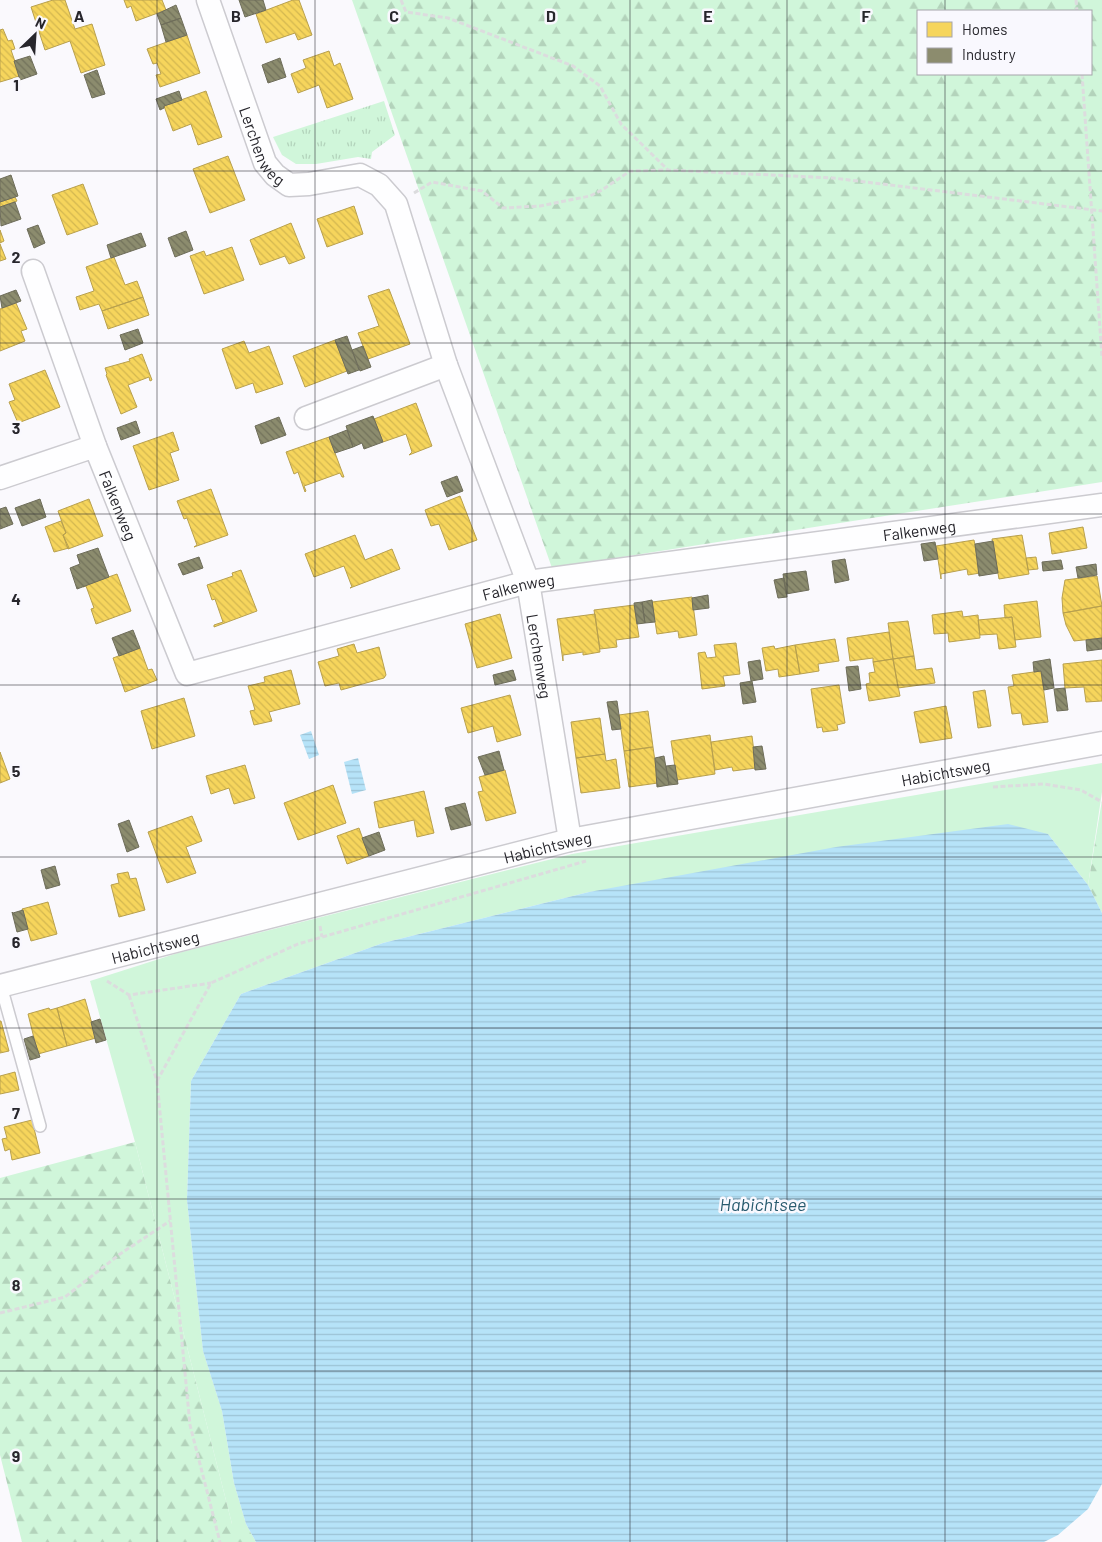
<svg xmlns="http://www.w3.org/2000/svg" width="1102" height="1542" font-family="Barlow,sans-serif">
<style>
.green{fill:#d0f6da}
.forest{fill:url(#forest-firs);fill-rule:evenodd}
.park{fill:url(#park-tufts)}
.water{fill:url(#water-rules)}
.homes{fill:url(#homes-back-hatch);stroke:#b8a04e}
.industry{fill:url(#industry-back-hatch);stroke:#6e6d5a}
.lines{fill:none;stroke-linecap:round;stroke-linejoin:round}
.lane-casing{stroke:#cccbd0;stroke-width:14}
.street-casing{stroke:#cccbd0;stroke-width:25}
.path{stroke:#dcdcde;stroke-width:3;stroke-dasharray:5 2.5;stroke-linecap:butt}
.lane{stroke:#fefeff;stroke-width:11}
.street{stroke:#fefeff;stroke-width:22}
.grid{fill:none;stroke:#27262c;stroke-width:1;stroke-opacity:0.55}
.labels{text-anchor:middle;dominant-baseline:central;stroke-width:5;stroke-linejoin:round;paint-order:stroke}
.street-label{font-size:16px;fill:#27262c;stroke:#f9f8fe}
.water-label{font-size:18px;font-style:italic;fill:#295b6f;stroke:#f9f8fe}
.grid-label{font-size:16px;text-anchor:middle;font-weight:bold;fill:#27262c;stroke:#f9f8fe;stroke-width:5;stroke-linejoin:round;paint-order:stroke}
</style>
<defs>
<pattern id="forest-firs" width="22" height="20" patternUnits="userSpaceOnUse" patternTransform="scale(1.25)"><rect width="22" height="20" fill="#d0f6da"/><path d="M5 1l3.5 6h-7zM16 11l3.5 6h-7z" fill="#b3d3bb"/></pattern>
<pattern id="park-tufts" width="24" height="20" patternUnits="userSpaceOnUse" patternTransform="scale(1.25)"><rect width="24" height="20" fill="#d0f6da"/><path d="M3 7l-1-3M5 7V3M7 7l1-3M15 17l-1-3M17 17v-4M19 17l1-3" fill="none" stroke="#b3d3bb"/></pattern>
<pattern id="water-rules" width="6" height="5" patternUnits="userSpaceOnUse" patternTransform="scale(1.25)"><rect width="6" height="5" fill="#b6e3f8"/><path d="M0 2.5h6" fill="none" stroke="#9cc3d5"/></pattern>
<pattern id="homes-back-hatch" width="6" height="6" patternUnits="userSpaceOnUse" patternTransform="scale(1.25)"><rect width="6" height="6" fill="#f6d55c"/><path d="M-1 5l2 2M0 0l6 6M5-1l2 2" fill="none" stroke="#d3b750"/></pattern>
<pattern id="industry-back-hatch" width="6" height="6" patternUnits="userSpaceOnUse" patternTransform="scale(1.25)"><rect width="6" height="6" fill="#8c8c6e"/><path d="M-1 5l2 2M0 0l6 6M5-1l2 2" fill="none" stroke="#72725b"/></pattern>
</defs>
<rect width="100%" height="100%" fill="#faf9fd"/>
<path class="green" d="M1102 763V792L1088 885 1048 834 589 892 383 943 241 994 191 1081 187 1200 203 1351 222 1411 234 1483 246 1524H232L135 1142 90 981 178 953 572 854Z"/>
<path class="forest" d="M352 0H1102V482L552 568ZM918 11H1091V74H918Z
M1102 800V913L1088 885Z
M135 1142 232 1524H246L256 1542H22L0 1455V1178Z"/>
<path class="park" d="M384 101 395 135 372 152 371 159 358 157 316 164H296L282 155 273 137Z"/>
<path class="water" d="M311 731 319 755 309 759 300 735Z
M358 758 366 790 352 794 344 762Z
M1008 824 1048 834 1088 885 1102 913V1484L1088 1509 1058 1535 1044 1542H256L246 1524 234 1483 222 1411 203 1351 187 1200 191 1081 241 994 383 943 589 892 836 847Z"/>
<path class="homes" d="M53 0H65L75 29 92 24 105 65 81 73 70 41 45 50 31 7Z
M124 0H162L166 10 136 21 131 6 127 8Z
M293 0H299L312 35 298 40 295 33 266 43 256 14Z
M3 29 8 41 12 40 15 49 11 50 20 76 0 82V30Z
M187 35 200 73 160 87 156 75 161 74 157 63 153 64 147 49Z
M329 51 334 66 340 63 353 99 327 108 319 85 298 93 291 74 306 68 303 60Z
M206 91 222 137 198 145 191 124 173 131 164 106Z
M228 156 245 200 210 213 193 169Z
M83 184 98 224 67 235 52 195Z
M15 197 17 201 0 207V202Z
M354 206 363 234 327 247 317 219Z
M291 223 305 258 289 264 285 256 260 265 250 240Z
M0 230 4 241 0 243Z
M0 244 6 259 0 261Z
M232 247 244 280 204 294 190 256 204 251 206 256Z
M114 257 125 285 137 281 143 297 102 311 99 304 80 310 76 297 94 291 86 267Z
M389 289 410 344 368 359 358 333 379 326 368 296Z
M143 297 149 315 108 329 102 311Z
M16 303 27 329 21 331 25 341 0 351V309Z
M335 340 347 371 305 387 293 356Z
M244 341 249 353 269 346 283 384 256 393 253 383 236 389 222 349Z
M142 354 152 380 150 381 149 377 128 385 137 407 121 414 106 375 107 374 105 368 130 361 129 359Z
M45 370 60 407 18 423 9 402 15 400 9 384Z
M416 403 432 446 409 455 412 452 406 434 383 442 374 419Z
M173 432 179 450 170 453 179 480 149 490 133 446Z
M329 437 344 477H342L340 473 304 486 306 491 305 492 298 472 294 474 286 452Z
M211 489 228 535 194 547 197 545 187 518 184 519 177 501Z
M460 496 477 540 449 550 439 524 431 526 425 510Z
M89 499 103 536 68 549 63 535 66 533 58 511Z
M61 521 66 533 63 535 69 548 54 552 45 527Z
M1083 527 1087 548 1052 554 1049 533Z
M355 535 365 560 392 549 400 569 350 588 352 587 344 566 314 577 305 554Z
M1022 535 1029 574 999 579 992 539Z
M974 540 980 573 968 575 967 569 941 574V579L936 546Z
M1036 557 1038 569 1028 570 1026 558Z
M241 570 257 611 214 627V625L223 622 215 599 212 600 207 585 233 576 232 573Z
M117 574 131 611 96 624 91 609 94 608 86 586 83 587V586Z
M1097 576 1102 606 1063 613 1062 598 1065 580Z
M692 597 697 635 679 638 678 631 657 634 652 602Z
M1037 601 1041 637 1015 640 1012 617 1005 618 1004 605Z
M634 605 639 637 616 640 617 647 600 649 594 610Z
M1102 606V638L1074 641 1066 625 1063 613Z
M962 611 963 617 978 615 980 638 949 642 948 633 934 634 932 615Z
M500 614 512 658 477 668 465 624Z
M595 614 600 652 583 655V652L563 655V661L557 619Z
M1012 617 1016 647 999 649 997 634 980 635 978 620Z
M908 621 914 656 893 659 888 623Z
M889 632 893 659 873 662V658L850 661 847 638Z
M835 639 839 661 818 664 819 671 800 674 795 645Z
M736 643 740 674 723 676 725 686 702 689 698 653 705 652 707 658 716 657 714 645Z
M354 644 357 653 379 647 386 675 384 678 341 690 339 683 325 686 318 662 339 656 337 649Z
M795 645 800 674 779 677 778 669 766 671 762 648 774 646 775 649Z
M140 648 148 670 152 669 157 680 125 692 113 658Z
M914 656 916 670 932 668 935 683 898 688 893 659Z
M893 659 900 696 869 701 866 684 870 683 869 673 875 672 873 662Z
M1102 660V701L1086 702 1084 687 1065 688 1063 664Z
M291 670 300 704 269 712 272 721 254 725 250 711 255 710 248 686 265 682 264 677Z
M1041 671 1048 722 1023 725 1021 713 1012 714 1008 687 1014 686 1012 675Z
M839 685 845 723 837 725 838 730 823 732 822 727 817 728 811 689Z
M985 690 991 726 978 728 973 692Z
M510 695 521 735 497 742 493 726 468 733 461 708Z
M184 698 195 736 152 749 141 711Z
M946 706 952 738 920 743 914 712Z
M648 711 653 747 624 751 619 715Z
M600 718 605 754 576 758 571 722Z
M710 735 715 774 677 780 671 741Z
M752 736 756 768 733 771 732 767 715 770 711 742Z
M653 747 658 783 629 787 624 751Z
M0 752 10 779 0 783Z
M605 754 606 761 616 759 620 788 581 793 576 758Z
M245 765 255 798 234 804 229 788 211 794 206 776Z
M505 770 516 813 486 821 478 792 483 791 479 777Z
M333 785 346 823 298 840 284 803Z
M424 791 434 833 417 837 414 820 379 828 374 802Z
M192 816 202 841 186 847 196 873 167 883 148 832Z
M359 828 369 856 347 864 337 836Z
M128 872 130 879 136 878 145 910 119 917 111 885 119 883 117 874Z
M48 902 57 934 31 941 22 909Z
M85 999 96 1038 67 1046 57 1008Z
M49 1008 50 1010 57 1008 67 1046 38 1054 28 1014Z
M0 1021H1L9 1051 0 1053Z
M15 1072 19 1090 0 1094V1076Z
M32 1120 40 1153 12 1160 10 1149 5 1151 2 1139 7 1138 4 1127Z"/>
<path class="industry" d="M239 0H263L266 10 245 17Z
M176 5 181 18 161 25 157 14Z
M181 18 187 35 166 42 161 25Z
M30 56 37 74 20 80 14 61Z
M280 58 286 77 268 83 262 65Z
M97 70 105 94 92 98 84 75Z
M179 91 182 100 164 106V108L160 110 156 99Z
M11 175 18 196 0 202V179Z
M15 202 21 219 1 226 0 207Z
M38 225 45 243 34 248 27 229Z
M186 231 193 250 175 257 168 238Z
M141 233 146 246 111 258 107 245Z
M16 290 21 301 2 308 0 296Z
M138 329 143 343 125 350 120 335Z
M347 336 359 370 348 374 335 340Z
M363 346 371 367 360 371 352 350Z
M373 416 383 442 364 449 362 443 353 447 346 426Z
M279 417 286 435 261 444 255 426Z
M136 421 140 433 121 440 117 428Z
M347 430 353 447 335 453 329 437Z
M457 476 463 491 447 497 441 482Z
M40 499 46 517 22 526 15 508Z
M6 507 13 524 0 529V509Z
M993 541 998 573 979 576 975 544Z
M935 542 938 559 924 561 921 544Z
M98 548 109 577 77 589 70 568 80 564 77 555Z
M199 557 203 568 183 575 178 564Z
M845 559 849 580 835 583 832 561Z
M1061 560 1063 569 1043 571 1042 562Z
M1096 564 1097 575 1078 578 1076 567Z
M806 571 809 590 786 594 783 574Z
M784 578 787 597 778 598 774 580Z
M708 595 709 608 693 610 692 598Z
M652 600 655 622 645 623 642 602Z
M642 602 645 623 637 624 634 603Z
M133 630 140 648 119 656 112 638Z
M1102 638V649L1087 651 1086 640Z
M1050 659 1054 688 1044 690 1041 671 1034 672 1033 662Z
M760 660 763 679 751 681 748 662Z
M858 666 861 689 849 691 846 667Z
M513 670 516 680 495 685 493 675Z
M752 681 756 702 743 704 740 683Z
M1065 688 1068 710 1057 711 1054 689Z
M617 701 621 729 612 730 607 702Z
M762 746 766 769 755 770 753 747Z
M499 751 504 770 485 775 478 757Z
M664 756 669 785 657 787 655 758Z
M675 765 678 784 669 785 666 766Z
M465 803 471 825 451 830 445 808Z
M129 820 139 847 127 852 118 824Z
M379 832 385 850 369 856 362 838Z
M55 866 60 885 46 889 41 870Z
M23 910 28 929 17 932 12 912 13 913Z
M100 1019 106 1040 96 1043 91 1022Z
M33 1036 40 1057 30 1060 24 1039Z"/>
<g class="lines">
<g class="lane-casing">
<path id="lane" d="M1 986 40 1126"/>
</g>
<g class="street-casing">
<g id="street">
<path id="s1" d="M208 0 265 163 275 175 289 185 309 184 360 175 379 185 396 204 446 365 528 582 570 840"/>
<path d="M33 271 95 446"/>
<path d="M306 418 446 365"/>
<path id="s2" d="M0 478 95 446 187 674 528 582 1102 505"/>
<path id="s3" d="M0 986 570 840 1102 743"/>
</g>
</g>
<path class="path" d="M401 0 406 12 448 18 573 66 600 86 621 124 668 170 833 178 1102 211
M1076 0 1077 11
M1082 74 1102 357
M414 193 432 182 482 191 503 208 540 206 590 196 602 190 630 171 667 170
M993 787 1044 784 1081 790 1102 802
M320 926 322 937
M107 981 129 995 211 983
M129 995 157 1081 190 1425 220 1542
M157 1081 211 983 298 944 586 861
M0 1313 65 1297 120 1254 170 1221"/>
<use href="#lane" class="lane"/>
<use href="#street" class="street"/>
</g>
<path class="grid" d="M157 0V1542M315 0V1542M472 0V1542M630 0V1542M787 0V1542M945 0V11M945 74V1542M0 171H1102M0 343H1102M0 514H1102M0 685H1102M0 857H1102M0 1028H1102M0 1199H1102M0 1371H1102"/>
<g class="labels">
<g class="street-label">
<text stroke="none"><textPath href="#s1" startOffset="156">Lerchenweg</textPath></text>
<text stroke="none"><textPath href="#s2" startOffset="164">Falkenweg</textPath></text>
<text stroke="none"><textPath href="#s2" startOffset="1094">Falkenweg</textPath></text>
<text stroke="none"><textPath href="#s2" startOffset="689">Falkenweg</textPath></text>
<text stroke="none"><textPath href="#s1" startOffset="800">Lerchenweg</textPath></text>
<text stroke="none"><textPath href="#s3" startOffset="970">Habichtsweg</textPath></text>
<text stroke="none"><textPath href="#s3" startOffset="565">Habichtsweg</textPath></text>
<text stroke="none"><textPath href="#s3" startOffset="160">Habichtsweg</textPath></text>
</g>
<g class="water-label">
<text x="763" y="1204">Habichtsee</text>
</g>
</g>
<g class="grid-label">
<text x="79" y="22">A</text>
<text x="236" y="22">B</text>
<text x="394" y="22">C</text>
<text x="551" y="22">D</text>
<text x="708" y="22">E</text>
<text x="866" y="22">F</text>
<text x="16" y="91">1</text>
<text x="16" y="263">2</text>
<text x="16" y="434">3</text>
<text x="16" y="605">4</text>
<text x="16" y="777">5</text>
<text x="16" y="948">6</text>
<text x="16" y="1119">7</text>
<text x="16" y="1291">8</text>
<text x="16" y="1462">9</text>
</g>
<rect x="917" y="10" width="175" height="65" fill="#f9f8fe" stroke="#a5a4aa"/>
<rect x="927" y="22" width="25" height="15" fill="#f6d55c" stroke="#a5a4aa"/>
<text x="962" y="35" font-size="15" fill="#27262c">Homes</text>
<rect x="927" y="48" width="25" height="15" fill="#8c8c6e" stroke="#a5a4aa"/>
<text x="962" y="60" font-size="15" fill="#27262c">Industry</text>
<g transform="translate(35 35) rotate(25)" stroke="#f9f8fe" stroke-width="4" paint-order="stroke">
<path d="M0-4L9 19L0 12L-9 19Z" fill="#27262c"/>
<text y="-8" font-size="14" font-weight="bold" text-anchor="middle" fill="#27262c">N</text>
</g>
</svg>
